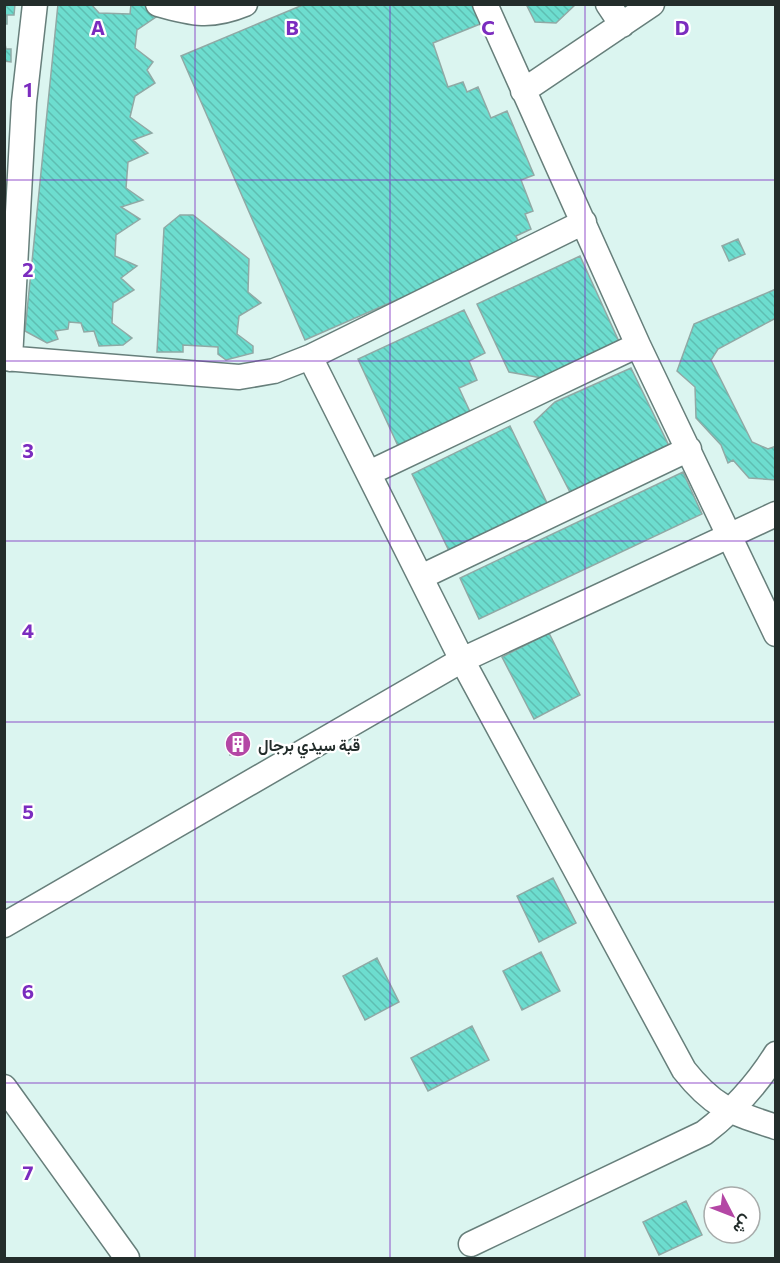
<svg xmlns="http://www.w3.org/2000/svg" width="780" height="1263" font-family="Commissioner,Vazirmatn,sans-serif">
<style>
.building{fill:url(#building-back-hatch);stroke:#90a9a5;stroke-width:1.5}
.lines{fill:none;stroke-linecap:round;stroke-linejoin:round}
.minor-casing{stroke:#677f7b;stroke-width:27}
.minor{stroke:#fff;stroke-width:24}
.grid{fill:none;stroke:#7b2cbf;stroke-width:1.5;stroke-opacity:0.55}
.labels{text-anchor:middle;dominant-baseline:central;stroke-width:4.5;stroke-linejoin:round;paint-order:stroke}
.poi-label{font-size:16px;font-weight:bold;fill:#232d2b;stroke:#fff;text-anchor:start}
.grid-label{font-size:20px;text-anchor:middle;font-weight:bold;fill:#7b2cbf;stroke:#fff;stroke-width:4.5;stroke-linejoin:round;paint-order:stroke}
</style>
<defs>
<pattern id="building-back-hatch" width="6" height="6" patternUnits="userSpaceOnUse" patternTransform="scale(1.5)"><rect width="6" height="6" fill="#6dddcf"/><path d="M-1 5l2 2M0 0l6 6M5-1l2 2" fill="none" stroke="#5ebeb2"/></pattern>
</defs>
<rect width="100%" height="100%" fill="#dbf5f0"/>
<path class="building" d="M4 4H15L14 15H7V24H4Z
M58 4H91L99 13 130 14 131 4H143L159 15 137 30 135 48 153 62 147 70 155 83 135 96 130 117 152 133 133 140 148 153 128 162 126 188 143 200 121 207 140 219 116 235 115 256 137 266 121 278 134 290 113 303 112 323 132 338 123 345 99 346 94 331 84 332 81 323 69 322 68 329 55 331 58 339 47 343 25 331Z
M305 4H477L485 22 433 43 448 87 463 82 467 92 478 87 491 118 507 111 534 175 521 180 533 211 525 214 531 229 516 236 520 246 305 340 181 56Z
M526 4H576L556 23 535 22Z
M4 39 6 49H11V62L4 61Z
M180 215H193L249 259 248 292 261 303 239 316 237 334 253 346V353L226 360 218 354V347L183 345V352H157L164 228Z
M738 239 745 254 729 261 722 246Z
M580 256 621 346 553 380 509 372 477 304Z
M776 289V318L718 349 711 360 752 442 768 449 776 446V480L749 478 733 460 728 463 721 445 696 418 695 387 677 371 694 324Z
M464 310 485 353 469 361 477 380 459 388 471 414 399 448 358 359Z
M631 368 671 450 573 498 534 422 555 402Z
M510 426 548 505 450 553 412 474Z
M683 472 702 514 479 619 460 578Z
M549 633 580 695 534 719 502 657Z
M245 736 248 751 230 755 228 738Z
M553 878 576 923 539 942 517 896Z
M541 952 560 991 522 1010 503 971Z
M377 958 399 1002 365 1020 343 976Z
M472 1026 489 1060 428 1091 411 1058Z
M686 1201 702 1235 659 1255 643 1222Z"/>
<g class="lines">
<g class="minor-casing">
<path id="minor" d="M158 4C193 14 211 18 245 4
M485 4 638 345 776 634
M608 4 622 25
M523 91 652 4
M310 357 462 660 684 1070C714 1108 731 1112 776 1127
M4 358 239 377 274 371 310 357 584 222
M10 359 24 102 35 4
M369 473 638 345
M421 577 689 449
M4 925 462 660 776 514
M4 1087 127 1258
M471 1244 704 1133C734 1110 756 1086 776 1054"/>
</g>
<use href="#minor" class="minor"/>
</g>
<path class="grid" d="M195 4V1258M390 4V1258M585 4V1258M4 180H776M4 361H776M4 541H776M4 722H776M4 902H776M4 1083H776"/>
<defs>
<g id="building-disc" transform="scale(1.35)"><circle r="9.5" fill="#b447a5" stroke="#fff"/><path d="M-4-6H4V6H1V3H-1V6H-4ZM-2.5-4.3h1.7v1.8h-1.7ZM.8-4.3h1.7v1.8H.8ZM-2.5-1h1.7V.8h-1.7ZM.8-1h1.7V.8H.8Z" fill="#fff"/></g>
</defs>
<g fill-rule="evenodd">
<use href="#building-disc" x="238" y="744"/>
</g>
<g class="labels">
<g class="poi-label">
<text x="258" y="744">قبة سيدي برجال</text>
</g>
</g>
<g class="grid-label">
<text x="98" y="35">A</text>
<text x="292" y="35">B</text>
<text x="488" y="35">C</text>
<text x="682" y="35">D</text>
<text x="28" y="97">1</text>
<text x="28" y="277">2</text>
<text x="28" y="458">3</text>
<text x="28" y="638">4</text>
<text x="28" y="819">5</text>
<text x="28" y="999">6</text>
<text x="28" y="1180">7</text>
</g>
<rect width="780" height="1263" fill="none" stroke="#232d2b" stroke-width="12"/>
<g transform="translate(732 1215) rotate(132)"><circle r="28" fill="#ffffff" stroke="#a7abaa" stroke-width="1.5"/>
<path d="M0-4.5L10 22L0 15L-10 22Z" fill="#b447a5"/>
<text y="-9" font-size="16" font-weight="bold" text-anchor="middle" fill="#232d2b">ش</text>
</g>
</svg>
